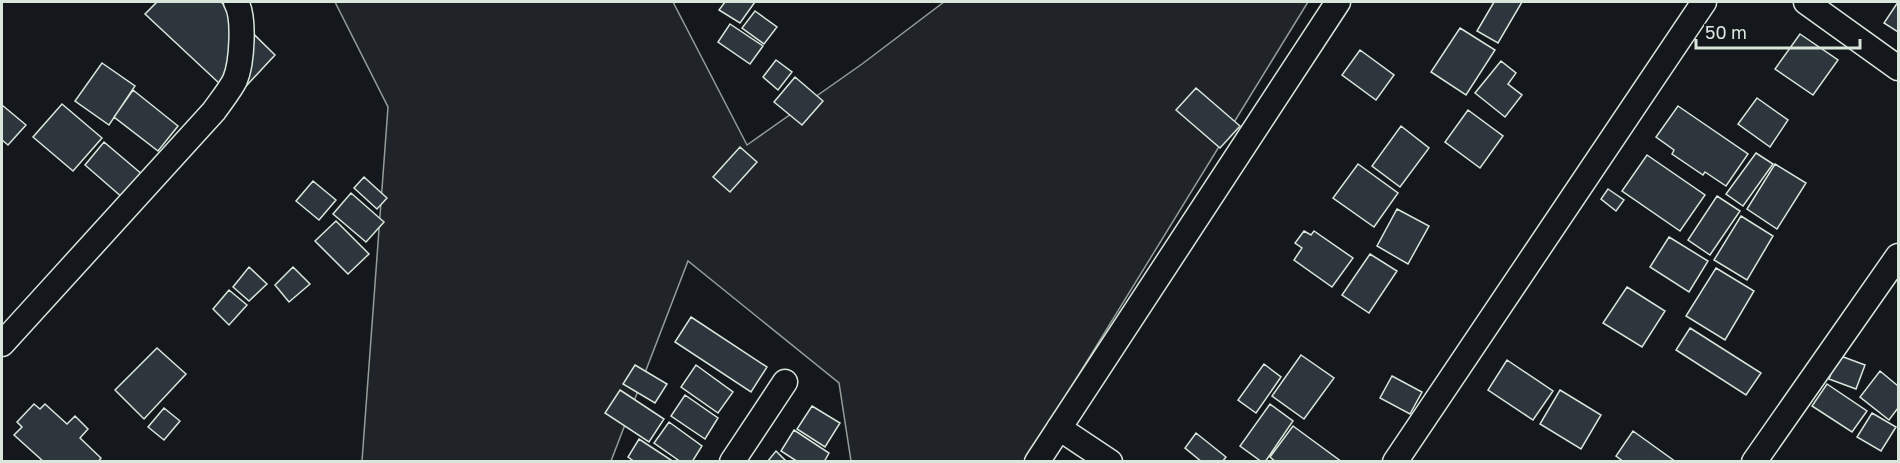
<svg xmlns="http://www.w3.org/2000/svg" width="1900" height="463" font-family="'Golos Text',sans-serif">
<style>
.green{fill:#202428;stroke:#939e99;stroke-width:1.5}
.building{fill:#2c363c;stroke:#d8e6dc;stroke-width:1.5}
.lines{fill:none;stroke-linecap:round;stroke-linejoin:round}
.minor-casing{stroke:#d8e6dc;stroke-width:27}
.minor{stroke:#14181c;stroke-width:24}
</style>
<rect width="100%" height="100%" fill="#14181c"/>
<path class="green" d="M335 2H673L747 145 862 64 944 2H1308L1025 462 851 461 839 383 688 261 611 461H362L388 107Z"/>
<path class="building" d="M157 2H221L275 55 235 98 145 14Z
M725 2H755L740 23 719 10Z
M1494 2H1522L1498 43 1477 31Z
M1898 2V32L1884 23Z
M755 11 777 27 764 44 742 28Z
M730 24 763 46 750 64 718 42Z
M1460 28 1495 50 1466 95 1431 72Z
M1800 34 1838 60 1813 95 1775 69Z
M1360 50 1394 75 1376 100 1342 75Z
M776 60 792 72 778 90 763 77Z
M1501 61 1516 73 1508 84 1522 95 1505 117 1475 93Z
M102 63 135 86 109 125 75 101Z
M795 77 823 101 802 125 774 102Z
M1196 88 1240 126 1220 148 1176 110Z
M133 90 178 126 158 151 114 117Z
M1757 98 1788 120 1770 147 1738 124Z
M62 104 102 138 73 171 33 137Z
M2 105 26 125 8 145 2 140Z
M1678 106 1748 154 1726 186 1705 172 1703 175 1672 154 1674 150 1656 137Z
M1468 110 1503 136 1480 168 1445 142Z
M1401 126 1429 148 1400 187 1372 166Z
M104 142 143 175 123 198 85 165Z
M740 147 757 162 730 192 713 177Z
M1756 153 1773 164 1743 206 1726 194Z
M1647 155 1705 195 1680 231 1622 191Z
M1358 164 1398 193 1374 227 1333 198Z
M1775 164 1806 183 1777 229 1747 209Z
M364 177 387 198 377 209 354 188Z
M313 181 336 200 319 220 296 201Z
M1608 189 1624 200 1616 211 1601 199Z
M351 193 384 222 366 242 333 214Z
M1717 196 1740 211 1710 255 1688 240Z
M1397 209 1429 226 1408 264 1377 246Z
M1741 216 1773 236 1747 280 1714 260Z
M336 221 369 254 348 274 315 241Z
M1304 231 1311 235 1314 231 1353 258 1332 287 1294 260 1302 248 1295 243Z
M1669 237 1708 261 1689 292 1650 267Z
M1370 254 1397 271 1369 313 1342 295Z
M249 267 267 284 249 301 233 287Z
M293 267 310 284 289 302 275 285Z
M1716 268 1754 291 1725 340 1686 316Z
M1627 287 1665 311 1642 347 1603 323Z
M229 290 247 305 229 325 213 309Z
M691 317 767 367 751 392 675 342Z
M1690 328 1761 373 1746 395 1676 350Z
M157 348 186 374 144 419 115 390Z
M1301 355 1334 378 1304 419 1272 396Z
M1838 355 1865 365 1856 389 1829 379Z
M1507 360 1553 391 1533 420 1488 390Z
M1264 364 1281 377 1256 413 1238 400Z
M635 365 667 384 655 403 623 384Z
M696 365 733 392 718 413 681 387Z
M1880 371 1898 386V408L1889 420 1860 397Z
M1392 376 1422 392 1410 414 1380 398Z
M1827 384 1867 411 1852 432 1812 406Z
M620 390 664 419 649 442 605 413Z
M1560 390 1601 415 1581 449 1540 424Z
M685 395 718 418 705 439 671 416Z
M34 404 40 409 45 404 67 424 75 416 88 429 80 438 101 458 98 462H44L14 435 22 427 17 422Z
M1270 404 1293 421 1265 462H1262L1240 446Z
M812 406 840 423 825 447 797 429Z
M164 408 180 421 164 440 148 427Z
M1872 413 1896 427 1881 451 1857 437Z
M669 422 702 446 692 462H681L654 443Z
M1293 426 1342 462H1276L1270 457Z
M794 430 829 453 824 462H798L781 451Z
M1633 431 1676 462H1624L1616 456Z
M1196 433 1226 457 1222 462H1202L1185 448Z
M639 439 674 462H635L628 457Z
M776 451 787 462H767Z"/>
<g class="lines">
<g class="minor-casing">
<path id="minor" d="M1806 2 1898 68
M2 344 214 111C221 101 230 90 235 80 242 63 245 17 236 2
M1059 428 1110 462
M732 462 785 382
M1037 462 1338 2
M1395 462 1704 2
M1754 462 1898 256"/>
</g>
<use href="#minor" class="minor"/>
</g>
<rect width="1900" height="463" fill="none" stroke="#d8e6dc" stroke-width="6"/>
<path d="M1696 39v9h164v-9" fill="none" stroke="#d8e6dc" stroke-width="3"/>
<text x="1705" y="39" font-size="18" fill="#d8e6dc" stroke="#14181c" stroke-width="4.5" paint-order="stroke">50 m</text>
</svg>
